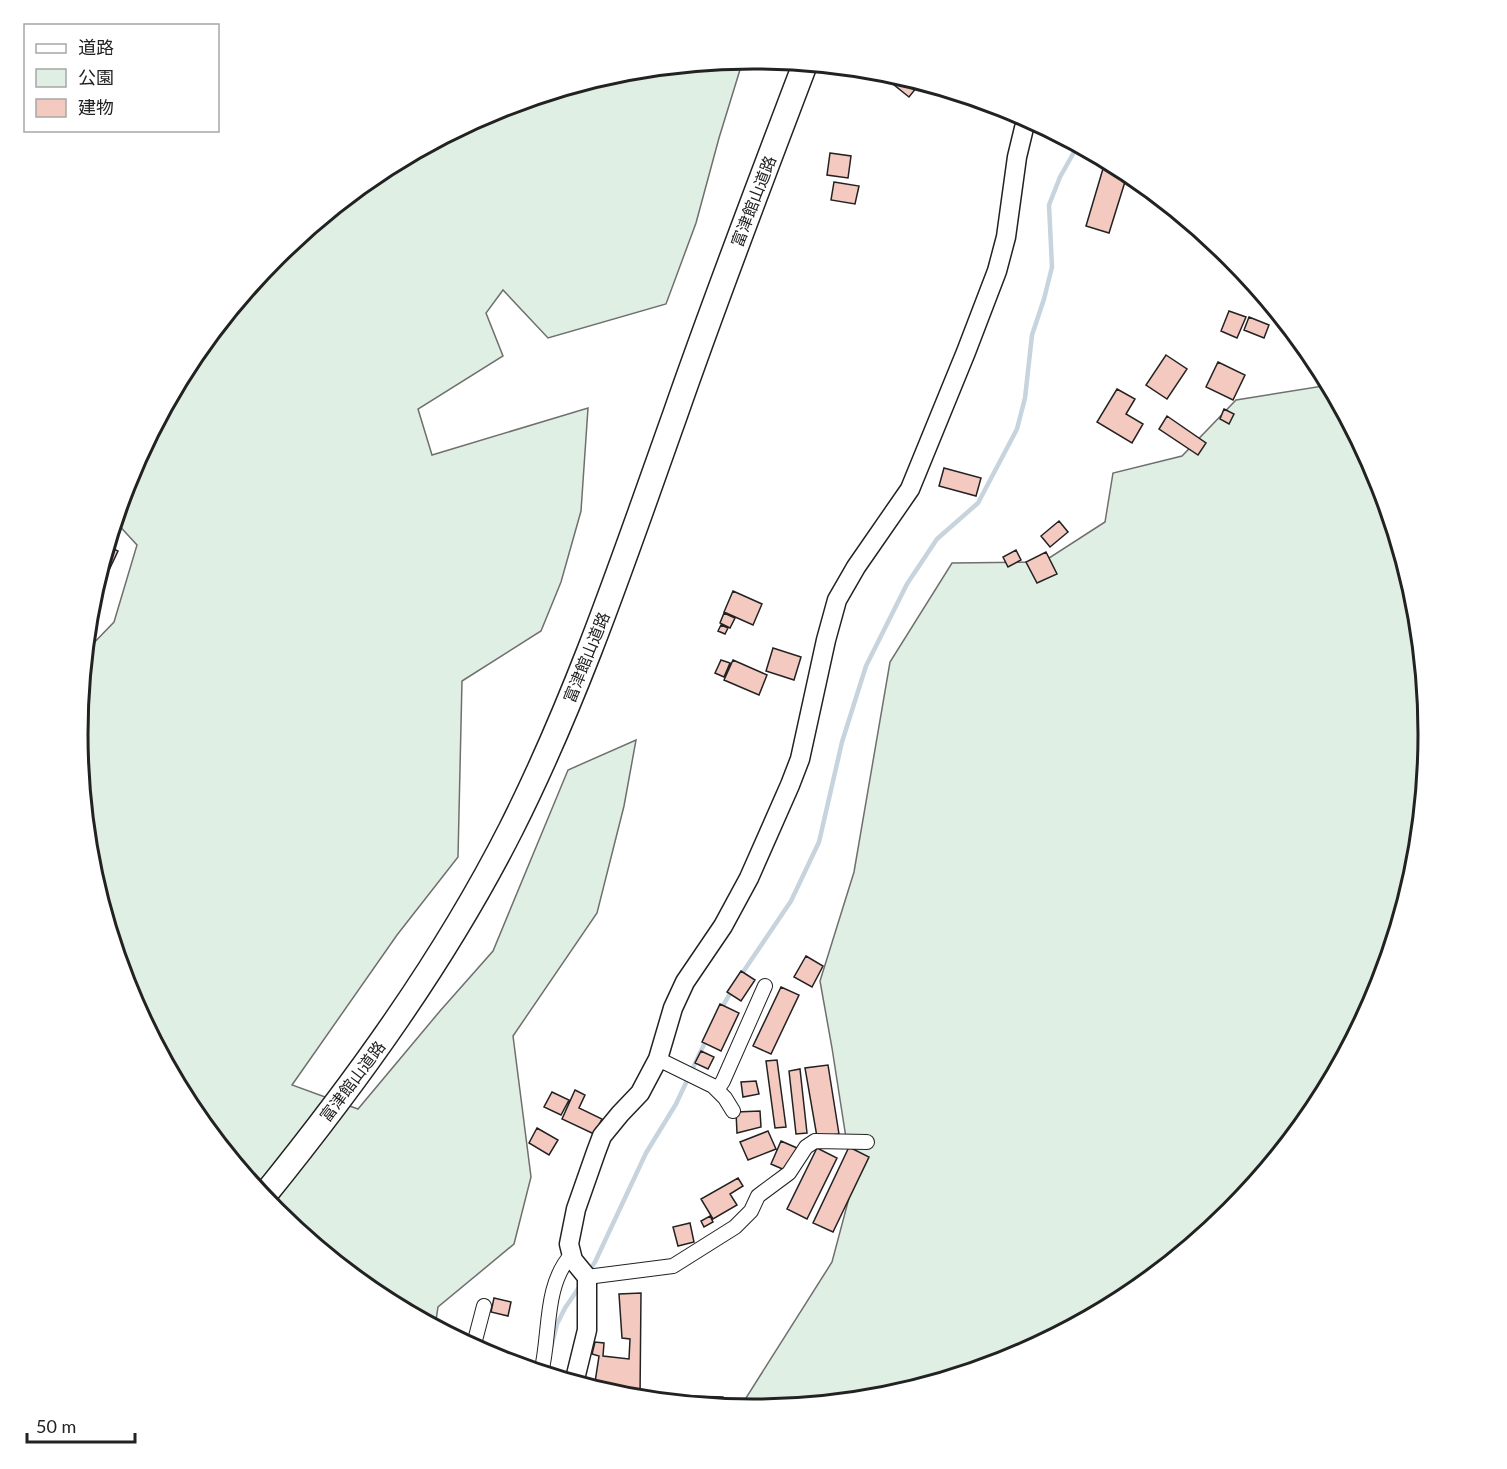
<svg xmlns="http://www.w3.org/2000/svg" width="1507" height="1469" font-family="Lato,'Noto Sans JP',sans-serif">
<style>
.green{fill:#e0efe3;stroke:#6f6f6f;stroke-width:1.5}
.lines{fill:none;stroke-linecap:round;stroke-linejoin:round}
.stream{stroke:#c7d3dd;stroke-width:4.5}
.building{fill:#f3c9c0;stroke:#222;stroke-width:1.5}
.street-casing{stroke:#222;stroke-width:16}
.secondary-casing{stroke:#222;stroke-width:21}
.highway-casing{stroke:#222;stroke-width:27}
.street{stroke:#fff;stroke-width:14}
.secondary{stroke:#fff;stroke-width:18}
.highway{stroke:#fff;stroke-width:24}
.labels{text-anchor:middle;dominant-baseline:central;stroke-width:4.5;stroke-linejoin:round;paint-order:stroke}
.street-label{font-size:16px;fill:#222;stroke:#fff}
.rim{fill:none;stroke:#222;stroke-width:3}
</style>
<rect width="100%" height="100%" fill="#fff"/>
<path class="green" d="M743 60 719 138 696 223 666 304 548 338 503 290 486 313 503 356 418 409 432 455 588 408 581 511 561 582 541 631 462 681 458 857 397 935 292 1085 358 1109 440 1011 493 951 568 770 636 740 624 806 597 913 513 1036 531 1177 514 1244 438 1307 435 1327 378 1296 275 1212 191 1110 129 993 90 866 78 734 86 651 114 622 137 545 115 521 129 475 192 359 276 256 378 172 495 110 622 71Z
M1329 385 1378 476 1417 603 1429 735 1416 867 1378 994 1315 1110 1231 1213 1129 1297 1012 1359 885 1398 753 1410 739 1409 832 1262 853 1183 832 1048 820 981 854 872 890 662 952 563 1043 562 1105 522 1113 473 1182 456 1236 400Z"/>
<g class="lines">
<path class="stream" d="M741 975 791 901 819 842 842 742 866 666 907 584 937 539 978 503 1017 429 1025 398 1032 335 1044 299 1052 267 1049 205 1060 177 1078 145
M721 1009 732 990
M589 1271 595 1262 646 1153 676 1104 707 1038
M551 1348 557 1324 565 1308 580 1286"/>
</g>
<path class="building" d="M886 72 921 82 909 97 883 76Z
M830 153 851 156 848 178 827 175Z
M1105 162 1115 165 1128 172 1109 233 1086 226Z
M834 182 859 186 855 204 831 200Z
M1229 311 1246 317 1237 338 1221 331Z
M1249 317 1269 325 1264 338 1244 330Z
M1166 355 1187 369 1167 399 1146 385Z
M1218 362 1245 375 1233 400 1206 387Z
M1117 389 1135 399 1126 414 1143 424 1132 443 1097 422Z
M1224 409 1234 414 1229 424 1220 419Z
M1167 416 1206 443 1198 455 1159 429Z
M944 468 981 478 976 496 939 486Z
M1059 521 1068 532 1050 547 1041 536Z
M108 546 118 551 110 568 102 564Z
M1016 550 1021 560 1008 567 1003 557Z
M1046 552 1057 574 1037 583 1026 562Z
M733 591 762 604 753 625 724 612Z
M724 613 735 618 730 628 720 623Z
M721 625 728 628 725 634 718 631Z
M773 648 801 657 794 680 766 671Z
M721 660 730 663 724 677 715 673Z
M733 660 767 675 759 695 724 680Z
M806 956 823 966 812 987 794 977Z
M741 971 755 980 741 1001 727 992Z
M781 987 799 995 771 1054 753 1046Z
M720 1004 739 1013 721 1051 702 1042Z
M701 1051 714 1057 708 1069 695 1063Z
M777 1060 786 1127 775 1128 766 1061Z
M828 1065 839 1134 817 1137 805 1068Z
M800 1069 807 1133 796 1134 789 1071Z
M756 1081 759 1094 743 1097 741 1082Z
M575 1090 585 1095 579 1108 602 1119 594 1134 562 1119Z
M552 1092 569 1100 561 1115 544 1107Z
M760 1111 761 1127 737 1133 736 1112Z
M537 1128 558 1140 549 1155 529 1143Z
M768 1131 776 1149 748 1160 740 1142Z
M781 1141 797 1148 787 1171 771 1164Z
M849 1147 869 1157 833 1232 813 1223Z
M817 1148 837 1158 807 1219 787 1209Z
M738 1178 743 1186 730 1194 737 1205 713 1219 701 1199Z
M710 1216 713 1222 704 1227 701 1221Z
M690 1223 694 1242 678 1246 673 1227Z
M641 1293 640 1398 614 1395 594 1389 599 1356 592 1354 595 1342 604 1343 603 1356 629 1359 630 1339 622 1338 619 1294Z
M494 1298 511 1302 508 1316 491 1312Z
M691 1396 723 1397V1407L691 1404Z"/>
<g class="lines">
<g class="street-casing">
<path id="street" d="M658 1059 713 1086 725 1098 733 1111
M717 1090 723 1081 765 986
M587 1277 673 1266 735 1227 751 1211 758 1196 789 1173 806 1147 815 1141 867 1142
M473 1348 484 1306
M541 1373C551 1334 543 1286 572 1254"/>
</g>
<g class="secondary-casing">
<path id="secondary" d="M574 1383 587 1330V1277L573 1260 569 1244 576 1209 596 1152 602 1136 620 1114 640 1093 658 1059 673 1008 685 982 723 926 749 878 790 785 800 759 826 640 837 600 856 567 910 489 966 352 997 271 1006 237 1017 157 1024 128 1029 119"/>
</g>
<g class="highway-casing">
<path id="highway" d="M263 1197C356 1082 444 961 511 829 578 696 625 555 675 415 716 297 761 180 805 64"/>
</g>
<use href="#street" class="street"/>
<use href="#secondary" class="secondary"/>
<use href="#highway" class="highway"/>
</g>
<g class="labels">
<g class="street-label">
<text transform="translate(753 201) rotate(-69)">富津館山道路</text>
<text transform="translate(586 657) rotate(-68)">富津館山道路</text>
<text transform="translate(352 1081) rotate(-53)">富津館山道路</text>
</g>
</g>
<path d="M0 0H1507V1469H0ZM88 734a665 665 0 1 1 1330 0a665 665 0 1 1-1330 0Z" fill="#fff" fill-rule="evenodd"/>
<path class="rim" d="M88 734a665 665 0 1 1 1330 0a665 665 0 1 1-1330 0Z"/>
<rect x="24" y="24" width="195" height="108" fill="#ffffff" stroke="#a7a7a7" stroke-width="1.5"/>
<rect x="36" y="44" width="30" height="9" fill="#ffffff" stroke="#a7a7a7" stroke-width="1.5"/>
<text x="78" y="54" font-size="18" fill="#222222">道路</text>
<rect x="36" y="69" width="30" height="18" fill="#e0efe3" stroke="#a7a7a7" stroke-width="1.5"/>
<text x="78" y="84" font-size="18" fill="#222222">公園</text>
<rect x="36" y="99" width="30" height="18" fill="#f3c9c0" stroke="#a7a7a7" stroke-width="1.5"/>
<text x="78" y="114" font-size="18" fill="#222222">建物</text>
<path d="M27 1433v9h108v-9" fill="none" stroke="#222222" stroke-width="3"/>
<text x="36" y="1433" font-size="18" fill="#222222" stroke="#ffffff" stroke-width="4.5" paint-order="stroke">50 m</text>
</svg>
